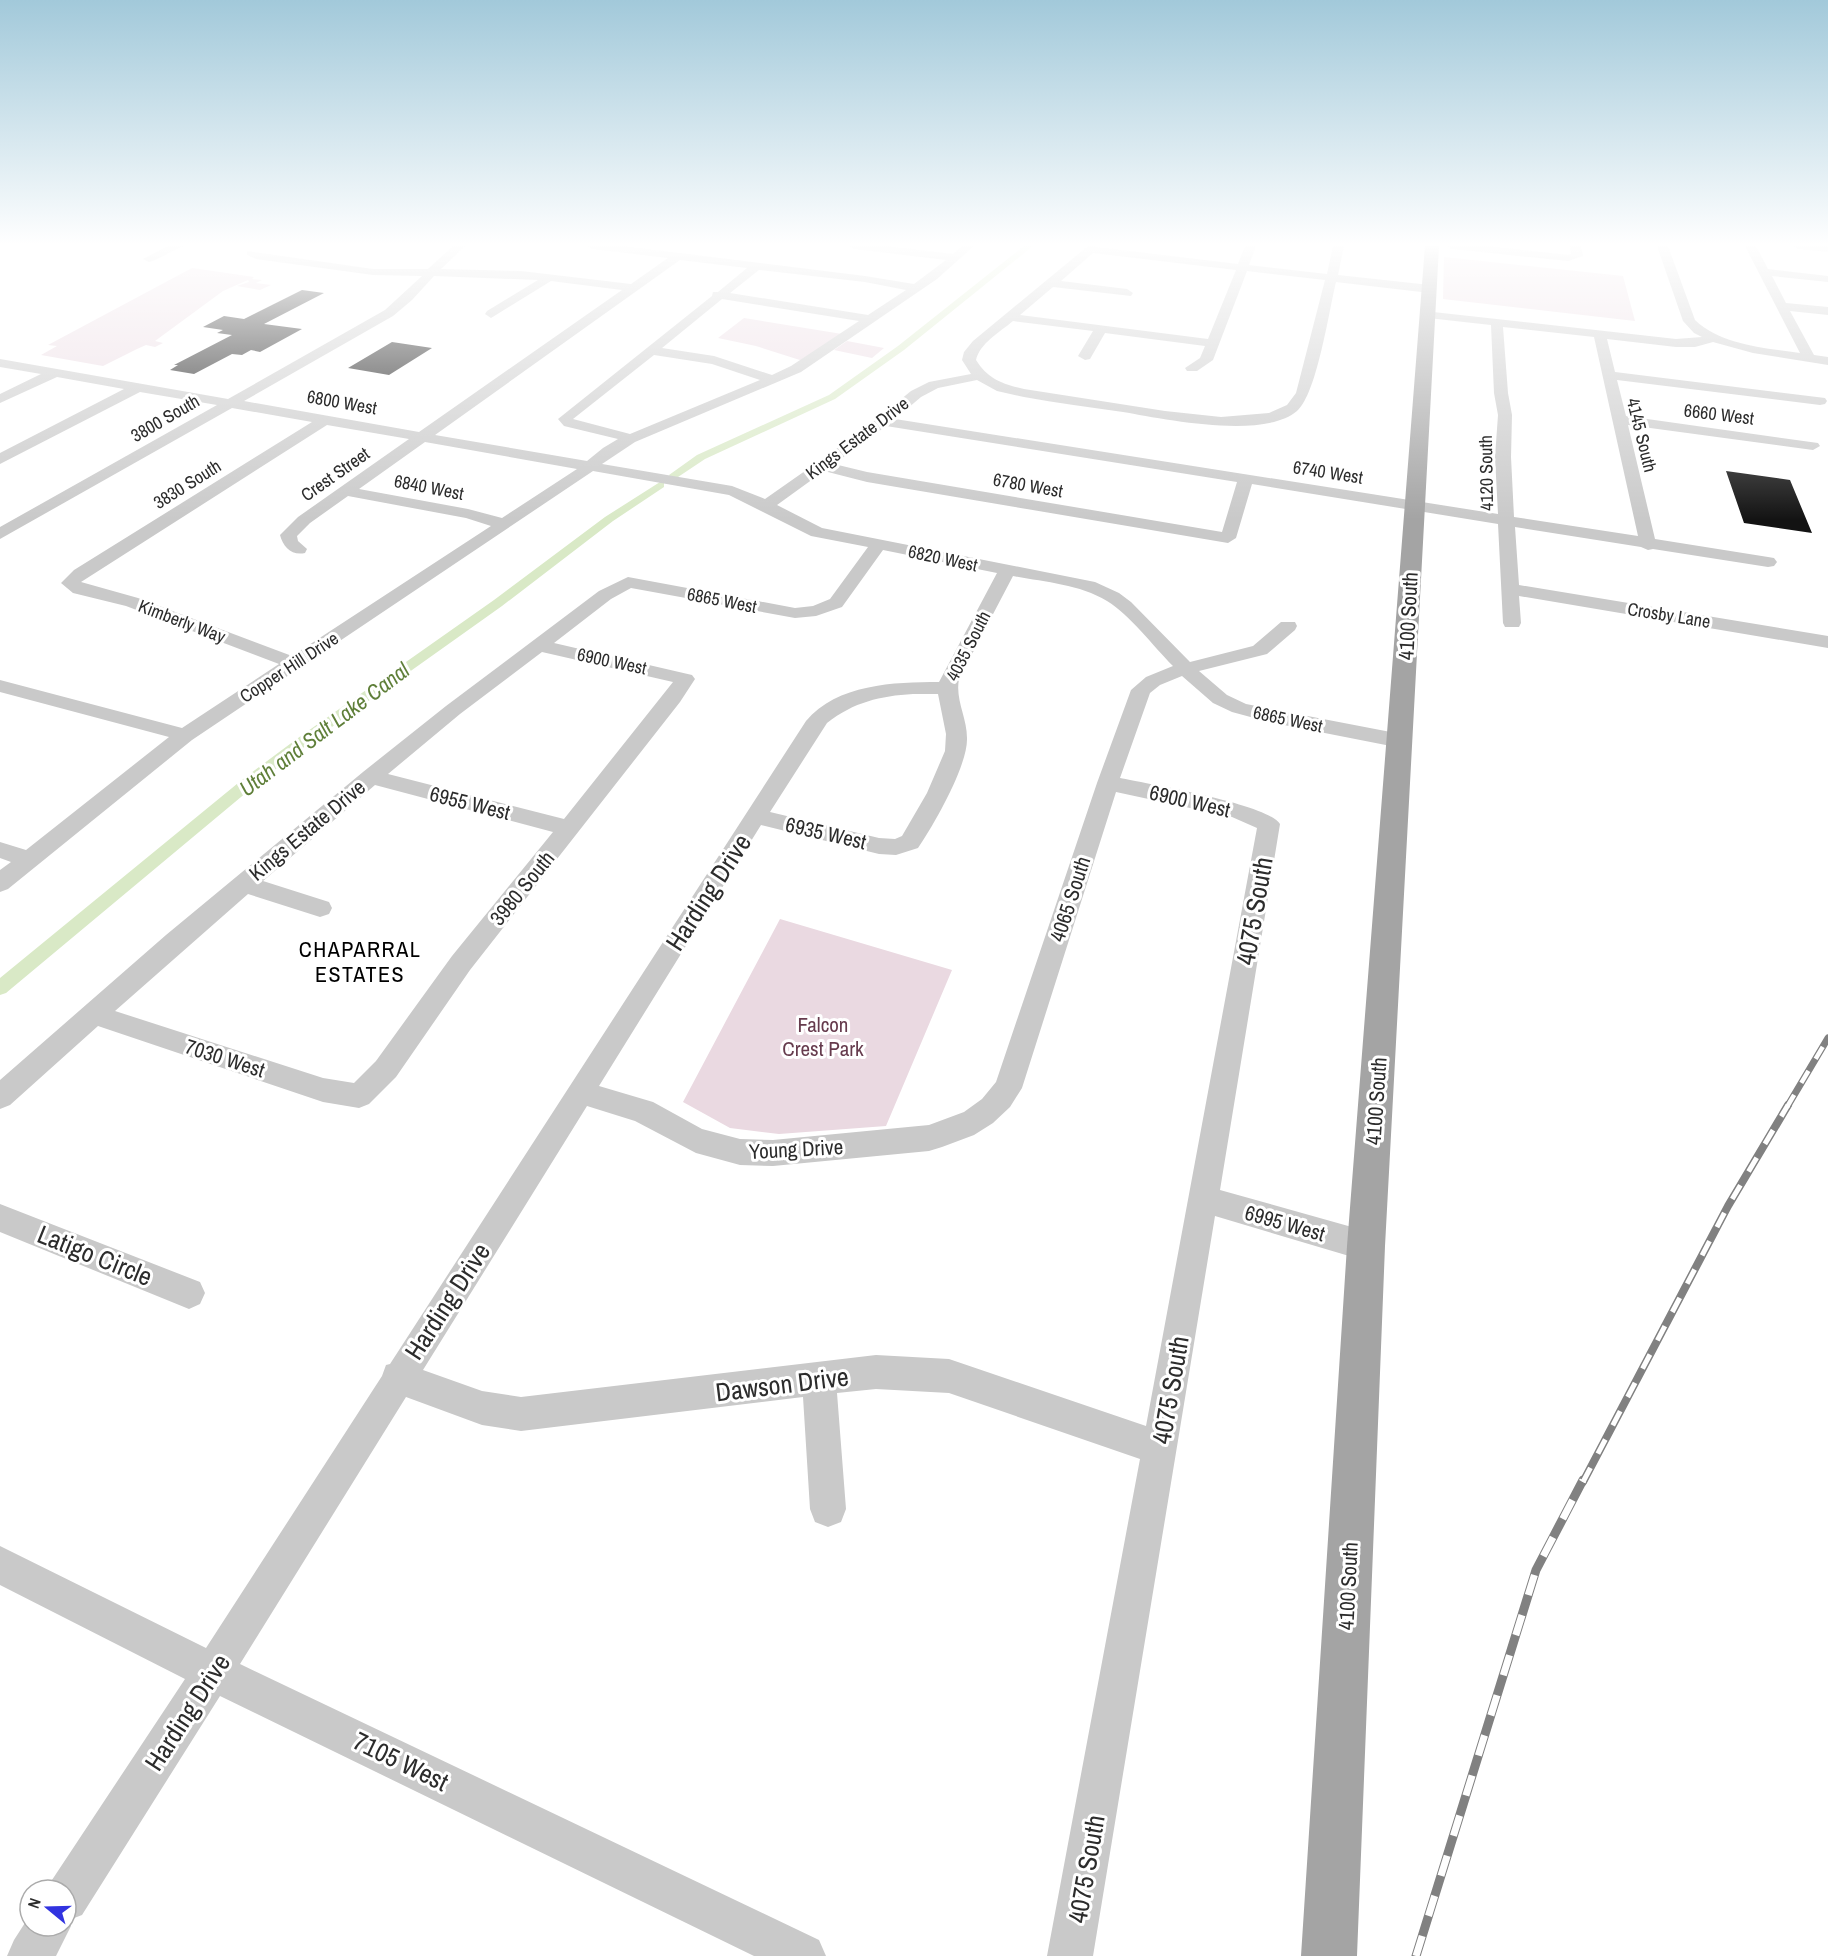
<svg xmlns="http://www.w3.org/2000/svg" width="1828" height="1956" font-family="'Archivo Narrow',sans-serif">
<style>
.green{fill:#ead9e1}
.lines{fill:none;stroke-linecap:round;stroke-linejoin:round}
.canal{fill:#d9e9c6;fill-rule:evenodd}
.building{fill:#131313}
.minor{fill:#c9c9c9;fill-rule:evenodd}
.major{fill:#a4a4a4;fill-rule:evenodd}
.rail-far2-casing{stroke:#818181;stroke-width:7}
.rail-far1-casing{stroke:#818181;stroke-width:8}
.rail-casing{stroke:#818181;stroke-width:9}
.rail-far2{stroke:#fff;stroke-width:4.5;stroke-dasharray:14;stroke-linecap:butt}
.rail-far1{stroke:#fff;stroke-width:5;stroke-dasharray:16;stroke-linecap:butt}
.rail{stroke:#fff;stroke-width:7;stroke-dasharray:21;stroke-linecap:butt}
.labels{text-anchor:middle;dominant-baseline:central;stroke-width:6;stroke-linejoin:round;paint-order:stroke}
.far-street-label{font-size:18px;fill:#2c2c2c;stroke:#fff}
.street-label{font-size:21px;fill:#2c2c2c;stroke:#fff}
.park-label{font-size:21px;fill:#663b4d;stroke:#fff}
.water-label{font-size:22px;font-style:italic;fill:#5f7f39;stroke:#fff}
.neighbourhood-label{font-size:22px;letter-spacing:1.5px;fill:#000;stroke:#fff}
.near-street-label{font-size:26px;fill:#2c2c2c;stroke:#fff}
</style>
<rect width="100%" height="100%" fill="#fff"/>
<path class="green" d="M1444 257 1623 276 1635 321 1443 299Z
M192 268 254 277 252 279 262 280 256 283 271 285 260 290 237 286 249 282 248 280 223 291 155 341 163 343 155 347 146 345 137 349 103 366 41 355 57 346 48 345Z
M744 318 842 334 803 361 756 346 718 338Z
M847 341 884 348 872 358 834 350Z
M780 919 952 970 886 1126 779 1134 730 1128 683 1102Z"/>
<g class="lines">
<path class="canal" d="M1024 246H1033L904 350 835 399 705 459 678 477H670L669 475 697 455 829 395 898 346Z
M660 482 664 483V487L613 521 502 606 308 744 253 787 6 993 0 995V978L243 779 298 738 494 600 605 517Z"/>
</g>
<path class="building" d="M302 290 324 293 264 324 302 329 260 352 251 350 242 355 232 354 194 374 170 370 178 365H174L232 335 217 333 223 330 203 327 224 316 244 319Z
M392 342 432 348 389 375 348 368Z
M1726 471 1790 480 1812 533 1744 523Z"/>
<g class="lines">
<path class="minor" d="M168 246H183L153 261 149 262 143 259Z
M453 246H465L441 269 521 271 631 284 668 258 592 249 587 246H623L865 276 914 284 946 260 854 249 849 246H886L953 254 962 246H974L937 279 801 372 635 442 602 464 732 486 765 499 862 431 911 391 929 382 971 374 962 360 964 352 973 341 1088 246 1238 264 1245 246H1256L1249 265 1327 274 1333 246H1344L1338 275 1430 285 1436 289 1430 293 1336 282C1329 310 1317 394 1297 411 1263 440 1164 419 1123 412 1090 407 1057 403 1024 397L997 391 977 380 938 388 921 397 895 419 1498 514 1495 457 1498 415 1494 393 1491 325 1428 318 1422 314 1424 311 1676 339 1702 337 1694 333 1683 321 1657 246H1668L1695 320C1721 345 1765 348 1800 353L1745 246H1756L1768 269 1828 276V282L1772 276 1786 303 1828 307V315L1790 311 1814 355 1828 357V365L1753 353 1713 342 1695 347H1676L1607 339 1615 372 1825 398 1827 401 1825 404 1820 405 1617 380 1626 416 1818 443 1820 446 1813 450 1628 425 1655 539 1768 557 1774 558 1777 562 1774 566 1768 567 1653 549 1648 550 1641 547 1515 527 1519 585 1828 636V648L1519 596 1521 623 1519 627H1505L1503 623 1498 524 1252 484 1236 538 1228 543 867 482 824 471 777 505 822 528 1095 582 1119 593 1131 602 1190 662 1253 646 1281 622H1295L1297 626 1295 630 1267 654 1199 671 1227 695 1246 704 1401 734 1408 736 1411 741 1408 746 1401 748 1269 722 1232 712 1213 703 1182 676 1160 685 1150 693 1120 778C1149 784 1268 804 1280 824L1220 1190 1366 1231 1377 1236 1381 1246 1377 1256 1366 1261 1215 1216 1093 1956H1047L1140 1459 949 1393 876 1389 837 1393 846 1509 841 1522 828 1527 815 1522 810 1509 803 1397 521 1431 482 1425 406 1397 240 1664 819 1940 826 1956H754L220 1696 82 1915 69 1920 71 1926 56 1956H7L14 1940 30 1915V1926H66V1890H48L50 1883 185 1679 0 1585V1546L206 1648 382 1376 386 1365 390 1364 806 721C837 684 894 682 939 682L997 573 883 550 842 607 816 616 795 618 631 588 611 599 554 643 692 675 695 679 680 702 470 970 396 1077 369 1104 359 1108 323 1102 98 1026 10 1105 0 1109V1080L166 935 363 772 446 706 599 591 628 577 795 608 813 606 830 599 868 547 811 536 729 495 593 471 192 740 8 889 0 892V870L11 862 0 858V842L26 850 169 737 0 692V680L182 728 279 664 126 606 73 593 61 583 74 570 312 422 232 408 0 539V527L217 405 140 392 0 464V453L124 389 57 377 0 403V394L41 374 0 367V359L228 399 385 310 422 276 373 275 256 259 247 255V251L373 269H428ZM1093 253 1236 270 1208 339 1020 315 1053 287 1131 296 1133 293 1127 289 1061 281ZM680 260 747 268 718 292H713L712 296 558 419 564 426 618 439 603 448 587 461 435 435ZM759 270 865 282 906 290 868 315 730 293ZM1247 271 1325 280 1296 393 1287 405 1269 413 1221 417 1165 411 1024 389C1002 384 988 379 976 360 980 343 1000 332 1013 321L1093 331 1078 356 1085 360 1090 359 1105 333 1205 346 1200 358 1185 368 1187 371H1197L1213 360ZM434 276 538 280 487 311 485 314 491 318 551 281 622 290 419 432 244 401 393 316 412 300ZM722 299 859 321 791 366 772 375 714 356 662 348ZM1503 327 1594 337 1638 536 1514 517 1511 457 1512 415 1508 393ZM654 355 712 364 760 380 630 434 573 419ZM327 425 409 439 298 517 280 535C283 547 292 556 305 553L307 549 298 541 297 536 310 523 348 496 466 518 491 526 292 656 138 598 81 582ZM886 426 1237 482 1222 532 867 472 834 464ZM425 442 577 469 502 518 468 509 359 489ZM1013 576C1043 582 1079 584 1107 601 1130 615 1153 646 1173 666L1146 677 1131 690 1097 783 996 1082 982 1099 964 1112 929 1125 773 1140 740 1139 702 1129 653 1102 599 1086 761 825 879 854 896 855 918 848C934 825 968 765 967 738 967 717 955 700 959 679ZM542 652 673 682 564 819 388 774 460 714ZM913 694H938L946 734 945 751 927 793 902 836 895 839 879 838 770 812 827 723C854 702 880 696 913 694ZM375 785 553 832 452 956 376 1061 354 1083 323 1078 115 1011 248 894 320 917 329 914 332 908 329 902 263 881ZM1116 792 1232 817 1257 828 1146 1426 949 1359 876 1355 521 1397 482 1391 423 1370 587 1106 635 1121 696 1153 740 1165 773 1166 929 1151 942 1147 974 1135 993 1123 1010 1107 1022 1088Z
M1447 246H1488L1568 255 1571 254 1570 246H1581L1583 256 1568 261 1452 249Z
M1793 246H1828V252L1798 249Z
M0 1204 200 1282 205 1293 200 1304 189 1309 0 1232Z"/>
<path class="major" d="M1425 246H1439L1385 1246 1357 1956H1301L1347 1246Z"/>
<g class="rail-far2-casing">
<path id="rail-far2" d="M1787 1107 1828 1038"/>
</g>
<g class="rail-far1-casing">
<path id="rail-far1" d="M1583 1482 1728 1206 1788 1105"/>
</g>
<g class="rail-casing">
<path id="rail" d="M1416 1956 1536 1570 1583 1480"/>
</g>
<use href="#rail-far2" class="rail-far2"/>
<use href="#rail-far1" class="rail-far1"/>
<use href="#rail" class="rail"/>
</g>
<linearGradient id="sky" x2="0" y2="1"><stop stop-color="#a2c9da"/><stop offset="0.47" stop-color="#fff"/><stop offset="1" stop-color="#fff" stop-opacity="0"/></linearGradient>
<rect width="1828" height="520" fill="url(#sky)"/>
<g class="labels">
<g class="far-street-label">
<text transform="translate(342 402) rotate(10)">6800 West</text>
<text transform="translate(1719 414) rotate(7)">6660 West</text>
<text transform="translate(165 418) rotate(-30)">3800 South</text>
<text transform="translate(1642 435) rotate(76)">4145 South</text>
<text transform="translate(857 438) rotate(-37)">Kings Estate Drive</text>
<text transform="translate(1328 472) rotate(9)">6740 West</text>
<text transform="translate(1486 473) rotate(-91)">4120 South</text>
<text transform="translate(335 474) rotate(-35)">Crest Street</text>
<text transform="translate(187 484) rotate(-32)">3830 South</text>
<text transform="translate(1028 485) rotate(10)">6780 West</text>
<text transform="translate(429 487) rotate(11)">6840 West</text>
<text transform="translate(943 558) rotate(12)">6820 West</text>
<text transform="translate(722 600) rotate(11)">6865 West</text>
<text transform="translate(1669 615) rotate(9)">Crosby Lane</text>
<text transform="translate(182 621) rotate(21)">Kimberly Way</text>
<text transform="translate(968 646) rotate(-63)">4035 South</text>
<text transform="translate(612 661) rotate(12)">6900 West</text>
<text transform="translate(289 667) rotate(-33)">Copper Hill Drive</text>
<text transform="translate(1288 719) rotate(12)">6865 West</text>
</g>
<g class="street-label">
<text transform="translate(1408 616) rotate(-87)">4100 South</text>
<text transform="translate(1190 801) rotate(13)">6900 West</text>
<text transform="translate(470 803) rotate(14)">6955 West</text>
<text transform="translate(307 830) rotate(-40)">Kings Estate Drive</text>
<text transform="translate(826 833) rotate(13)">6935 West</text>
<text transform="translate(522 888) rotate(-51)">3980 South</text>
<text transform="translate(1070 899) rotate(-72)">4065 South</text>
<text transform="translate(225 1058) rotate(18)">7030 West</text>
<text transform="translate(1376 1101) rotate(-86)">4100 South</text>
<text transform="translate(796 1149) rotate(-3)">Young Drive</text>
<text transform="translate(1285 1223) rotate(16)">6995 West</text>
<text transform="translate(1348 1586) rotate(-87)">4100 South</text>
</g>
<g class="park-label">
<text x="823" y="1024">Falcon<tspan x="823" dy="24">Crest Park</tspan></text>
</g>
<g class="water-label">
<text transform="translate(324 729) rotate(-37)">Utah and Salt Lake Canal</text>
</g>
<g class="neighbourhood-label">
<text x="360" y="949">CHAPARRAL<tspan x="360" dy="25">ESTATES</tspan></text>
</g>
<g class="near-street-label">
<text transform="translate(708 892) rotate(-57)">Harding Drive</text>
<text transform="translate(1254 911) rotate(-80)">4075 South</text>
<text transform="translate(95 1255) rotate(22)">Latigo Circle</text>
<text transform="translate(447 1301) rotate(-57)">Harding Drive</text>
<text transform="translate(782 1384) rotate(-7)">Dawson Drive</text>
<text transform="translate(1170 1390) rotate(-80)">4075 South</text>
<text transform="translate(187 1712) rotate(-57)">Harding Drive</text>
<text transform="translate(401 1761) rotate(26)">7105 West</text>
<text transform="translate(1086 1869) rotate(-80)">4075 South</text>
</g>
</g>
<g transform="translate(48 1908) rotate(289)"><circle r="28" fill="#ffffff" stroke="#ababab" stroke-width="1.5"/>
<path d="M0-4.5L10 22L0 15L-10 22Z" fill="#3133e0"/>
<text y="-9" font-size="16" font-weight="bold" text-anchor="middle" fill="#2c2c2c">N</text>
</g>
</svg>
